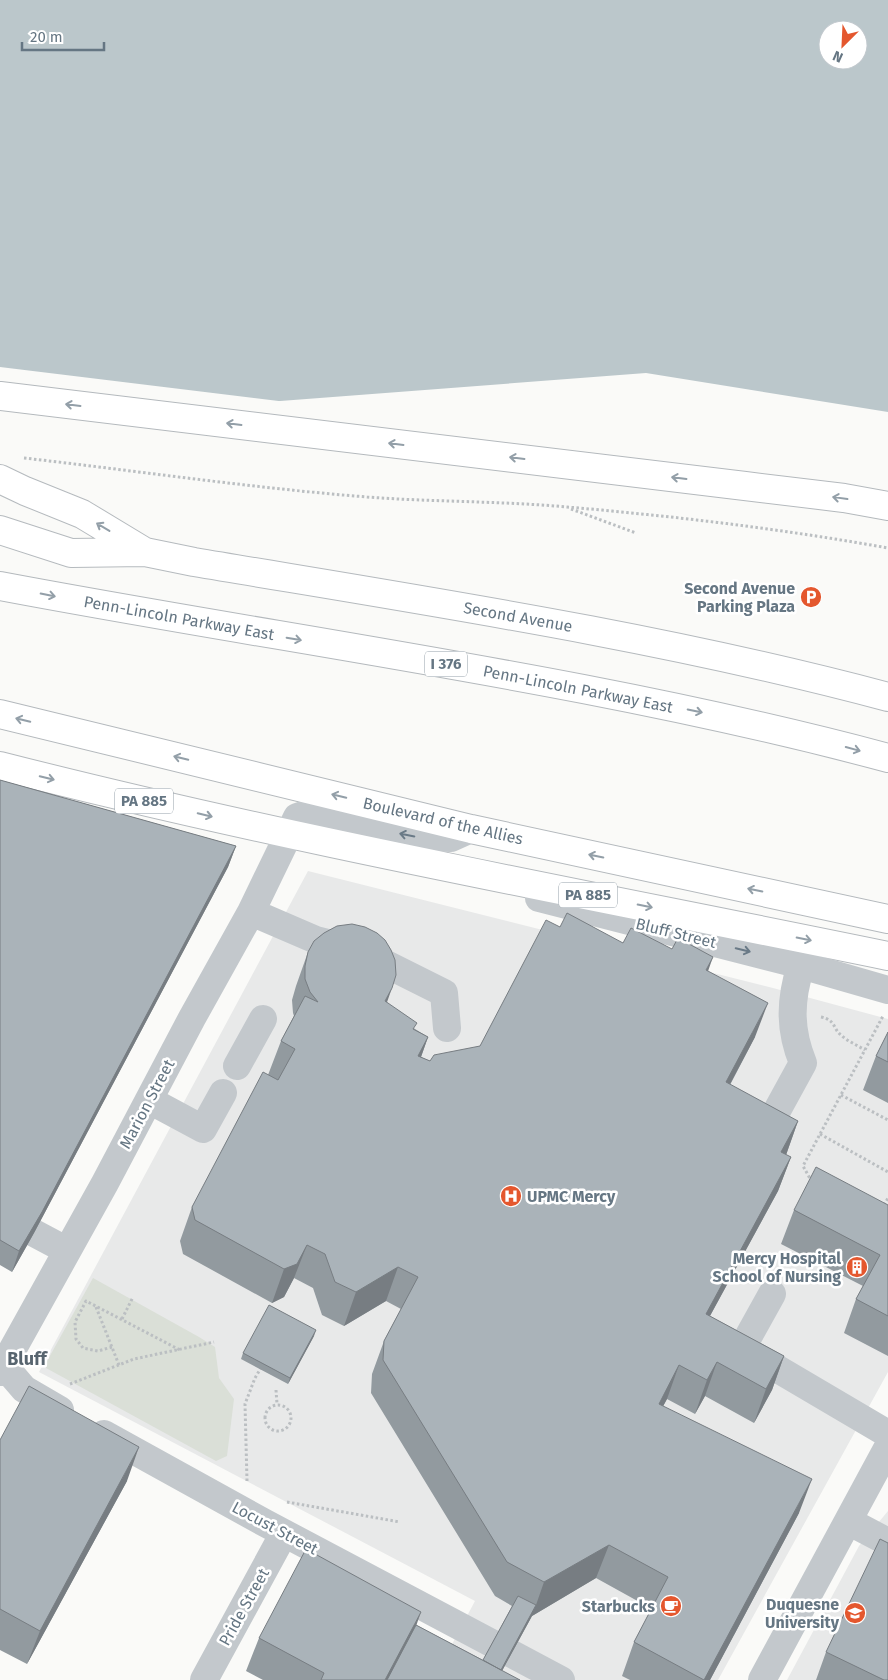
<svg xmlns="http://www.w3.org/2000/svg" width="888" height="1680" font-family="'Fira Sans',sans-serif">
<style>
.built{fill:#e8e9e9}
.green{fill:#dadfd7}
.water{fill:#bbc7cb;fill-rule:evenodd}
.pier{fill:#fafaf8}
.lines{fill:none;stroke-linecap:round;stroke-linejoin:round}
.major-casing{stroke:#b5babe;stroke-width:30}
.highway-casing{stroke:#b4b9bd;stroke-width:30}
.path{stroke:#bbbfc2;stroke-width:3;stroke-dasharray:2.5 2.5;stroke-linecap:butt}
.minor{stroke:#c3c8cc;stroke-width:28}
.major{stroke:#fff;stroke-width:28}
.highway{stroke:#fff;stroke-width:28}
.wall{fill:#929a9f}
.shaded-wall{fill:#777d82}
.building{fill:#aab3b9;stroke:#777d82}
.oneway{stroke:#939fa8}
.oneway2{stroke:#6a7a87}
.labels{text-anchor:middle;dominant-baseline:central;stroke-width:5;stroke-linejoin:round;paint-order:stroke}
.shield{fill:#fff;stroke:#939fa8;stroke-width:1}
.shield-label{font-size:15px;font-weight:bold;fill:#657683}
.poi-label{font-size:16px;font-weight:bold;fill:#657683;stroke:#fff;text-anchor:end}
.street-label{font-size:16px;fill:#657683;stroke:#fff}
.neighbourhood-label{font-size:18px;font-weight:bold;fill:#57646e;stroke:#fff}
</style>
<rect width="100%" height="100%" fill="#fafaf8"/>
<path class="built" d="M308 871 773 988 888 1019V1372L718 1680H433L475 1601 39 1372Z
M888 1511V1680H787L859 1546Z"/>
<path class="green" d="M93 1278 199 1337 215 1347 219 1378 234 1399 227 1456 216 1461 46 1368V1363Z"/>
<path class="water" d="M0 0H888V412L646 373 112 414 0 393ZM828 30H858V60H828Z"/>
<path class="pier" d="M0 367 295 403 112 417 0 395Z"/>
<g class="lines">
<g class="major-casing">
<path id="major" d="M0 479 25 491 82 514 145 552
M0 530 71 553 145 552 194 562C426 601 660 636 888 697"/>
</g>
<g class="highway-casing">
<path id="highway" d="M0 396 745 486 844 498 888 506
M0 586C296 642 597 680 888 758
M0 714 471 829 888 919
M0 766C293 841 591 895 888 956"/>
</g>
<path class="path" d="M24 458C138 471 252 488 367 497 433 502 501 501 567 507 674 516 782 529 888 548
M571 509 636 533
M821 1017C836 1020 833 1029 841 1035 847 1041 857 1045 865 1050
M841 1095 888 1120
M820 1134 888 1172
M812 1182 803 1166 883 1016
M884 1205 888 1198
M96 1307 119 1365
M122 1319 133 1297
M112 1347 98 1351 83 1348 76 1339 75 1322 86 1301 180 1350
M70 1384 134 1359 214 1342
M276 1390 277 1404
M265 1418a13 13 0 1 1 26 0a13 13 0 1 1-26 0Z
M247 1481 245 1404 255 1378 262 1366
M287 1502 400 1522"/>
<path class="minor" d="M539 898 801 965 888 990
M251 912 316 940 360 951 444 993 447 1028
M237 1066 263 1019
M149 1100 203 1129 223 1093
M774 1116 803 1063C789 1029 790 1000 801 965
M34 1233 66 1250
M772 1294 742 1348 888 1434
M0 1361 24 1389 60 1410
M0 1372 105 1183 192 1018 251 912 297 817 306 814 413 837 451 838 471 829
M104 1434 265 1523 561 1680
M848 1521 888 1542
M204 1680 284 1533
M762 1680 888 1447"/>
<use href="#major" class="major"/>
<use href="#highway" class="highway"/>
</g>
<path class="wall" d="M0 780 236 846 228 867 34 1233 12 1272 0 1265Z
M560 927 623 943 708 971 755 1037 730 1085 798 1121 786 1155 791 1157 778 1191 710 1316 784 1356 772 1390 754 1423 705 1396 695 1414 667 1399 663 1406 799 1513 710 1680H630L622 1676 634 1642 652 1609 596 1578 532 1616 502 1671 520 1680H263L246 1671 259 1638 416 1625 483 1660 512 1606 495 1596 371 1393 372 1374 384 1341 401 1309 386 1301 344 1326 322 1315 313 1288 294 1278 284 1297 272 1303 183 1254 180 1241 192 1207 268 1075 281 1041 294 1016 293 1013 292 1000 296 986 308 952 387 1003 415 1029 428 1037 421 1057 430 1061 480 1046Z
M888 1032V1103L863 1090 876 1056Z
M888 1205V1356L844 1333 856 1299 863 1286 781 1244 794 1210Z
M314 1336 288 1384 241 1359 243 1353Z
M0 1440 127 1481 27 1664 0 1650Z
M826 1652 888 1680H816Z"/>
<path class="shaded-wall" d="M236 846 228 867 34 1233 12 1272 19 1251Z
M713 957 701 991 706 970Z
M392 988 380 1022 385 1001Z
M768 1003 755 1037 713 1116 726 1082Z
M428 1037 416 1071 418 1056Z
M798 1121 786 1155 781 1152Z
M791 1157 778 1191 693 1347 706 1314Z
M307 1245 294 1278 284 1297 272 1303 284 1269Z
M398 1267 386 1301 344 1326 356 1292Z
M316 1330 314 1336 288 1384 290 1378Z
M784 1356 772 1390 754 1423 766 1389Z
M717 1362 705 1396 695 1414 707 1380Z
M679 1365 667 1399 646 1438 659 1404Z
M139 1447 127 1481 27 1664 40 1631Z
M812 1479 799 1513 710 1680H704Z
M609 1545 596 1578 532 1616 497 1680H496L536 1605 544 1582Z
M421 1612 409 1646 390 1680H385Z"/>
<path class="building" d="M0 780 236 846 42 1212 19 1251 0 1240Z
M567 913 623 943 631 928 672 949 678 938 713 957 706 970 768 1003 726 1082 798 1121 781 1152 791 1157 706 1314 784 1356 766 1389 717 1362 707 1380 679 1365 659 1404 812 1479 704 1680 634 1642 668 1577 609 1545 544 1582 507 1562 383 1360 384 1341 418 1277 398 1267 356 1292 335 1282 325 1254 307 1245 297 1264 284 1269 195 1220 192 1207 263 1072 278 1080 295 1049 281 1041 305 996 318 1002 310 992 305 979V966L308 952 314 941 324 933 337 926 352 924 365 927 377 933 385 940 391 950 395 960 396 975 392 988 385 1001 417 1023 413 1029 428 1037 418 1056 430 1061 434 1055 480 1046 546 920 560 927Z
M888 1032V1062L876 1056Z
M816 1167 888 1205V1316L856 1299 880 1255 794 1210Z
M269 1305 316 1330 290 1378 243 1353Z
M29 1386 139 1447 40 1631 0 1609V1440Z
M880 1539 888 1543V1680H884L826 1652Z
M306 1549 421 1612 385 1680H321L324 1673 259 1638Z
M518 1596 536 1605 501 1670 483 1660Z
M416 1625 520 1680H387Z"/>
<defs><path id="oneway-shaft" d="M-6 0H5M1.5-3L5.5 0L1.5 3" fill="none" stroke-width="1.6" stroke-linecap="round" stroke-linejoin="round" transform="scale(1.25)"/></defs>
<g class="oneway">
<use href="#oneway-shaft" transform="translate(73 405) rotate(-173)"/>
<use href="#oneway-shaft" transform="translate(234 424) rotate(-173)"/>
<use href="#oneway-shaft" transform="translate(396 444) rotate(-173)"/>
<use href="#oneway-shaft" transform="translate(517 458) rotate(-173)"/>
<use href="#oneway-shaft" transform="translate(679 478) rotate(-173)"/>
<use href="#oneway-shaft" transform="translate(840 498) rotate(-172)"/>
<use href="#oneway-shaft" transform="translate(103 527) rotate(-149)"/>
<use href="#oneway-shaft" transform="translate(48 595) rotate(11)"/>
<use href="#oneway-shaft" transform="translate(294 639) rotate(10)"/>
<use href="#oneway-shaft" transform="translate(695 711) rotate(12)"/>
<use href="#oneway-shaft" transform="translate(23 720) rotate(-166)"/>
<use href="#oneway-shaft" transform="translate(853 749) rotate(15)"/>
<use href="#oneway-shaft" transform="translate(181 758) rotate(-166)"/>
<use href="#oneway-shaft" transform="translate(47 778) rotate(14)"/>
<use href="#oneway-shaft" transform="translate(339 796) rotate(-166)"/>
<use href="#oneway-shaft" transform="translate(205 815) rotate(13)"/>
<use href="#oneway-shaft" transform="translate(596 856) rotate(-168)"/>
<use href="#oneway-shaft" transform="translate(755 890) rotate(-168)"/>
<use href="#oneway-shaft" transform="translate(645 906) rotate(11)"/>
<use href="#oneway-shaft" transform="translate(804 939) rotate(11)"/>
</g>
<g class="oneway2">
<use href="#oneway-shaft" transform="translate(407 835) rotate(-169)"/>
<use href="#oneway-shaft" transform="translate(743 950) rotate(14)"/>
</g>
<defs>
<g id="parking-disc" transform="scale(1.125)"><circle r="9.5" fill="#e4572e" stroke="#fff"/><path d="M-3.5-5.5H1a3.5 3.5 0 0 1 0 7H-1V5.5H-3.5ZM-1-3.4V-.6H.8a1.4 1.4 0 0 0 0-2.8Z" fill="#fff"/></g>
<g id="hospital-disc" transform="scale(1.125)"><circle r="9.5" fill="#e4572e" stroke="#fff"/><path d="M-5-5h3v3.5h4V-5h3V5h-3V1.5h-4V5h-3Z" fill="#fff"/></g>
<g id="building-disc" transform="scale(1.125)"><circle r="9.5" fill="#e4572e" stroke="#fff"/><path d="M-4-6H4V6H1V3H-1V6H-4ZM-2.5-4.3h1.7v1.8h-1.7ZM.8-4.3h1.7v1.8H.8ZM-2.5-1h1.7V.8h-1.7ZM.8-1h1.7V.8H.8Z" fill="#fff"/></g>
<g id="cafe-disc" transform="scale(1.125)"><circle r="9.5" fill="#e4572e" stroke="#fff"/><path d="M-5.5-4.5H6V0H3Q3 3.5 0 3.5H-2.5Q-5.5 3.5-5.5 0ZM3-3.2v2h1.7v-2ZM-6 4.5H4V6H-6Z" fill="#fff"/></g>
<g id="university-disc" transform="scale(1.125)"><circle r="9.5" fill="#e4572e" stroke="#fff"/><path d="M0-5L7-2L0 1L-7-2ZM-4 1L0 2.5L4 1V4Q0 6-4 4Z" fill="#fff"/></g>
</defs>
<g fill-rule="evenodd">
<use href="#parking-disc" x="811" y="597"/>
<use href="#hospital-disc" x="511" y="1196"/>
<use href="#building-disc" x="857" y="1267"/>
<use href="#cafe-disc" x="671" y="1606"/>
<use href="#university-disc" x="855" y="1613"/>
</g>
<g class="labels">
<g class="shield">
<rect x="425" y="651.5" width="42" height="25" rx="4"/>
<rect x="115" y="788.5" width="58" height="25" rx="4"/>
<rect x="559" y="882.5" width="58" height="25" rx="4"/>
</g>
<g class="shield-label">
<text x="446" y="664">I 376</text>
<text x="144" y="801">PA 885</text>
<text x="588" y="895">PA 885</text>
</g>
<g class="poi-label">
<text x="795" y="588">Second Avenue<tspan x="795" dy="18">Parking Plaza</tspan></text>
<text x="527" y="1196" text-anchor="start">UPMC Mercy</text>
<text x="841" y="1258">Mercy Hospital<tspan x="841" dy="18">School of Nursing</tspan></text>
<text x="839" y="1604">Duquesne<tspan x="839" dy="18">University</tspan></text>
<text x="655" y="1606">Starbucks</text>
</g>
<g class="street-label">
<text transform="translate(518 617) rotate(10)">Second Avenue</text>
<text transform="translate(179 618) rotate(10)">Penn-Lincoln Parkway East</text>
<text transform="translate(578 689) rotate(11)">Penn-Lincoln Parkway East</text>
<text transform="translate(443 821) rotate(13)">Boulevard of the Allies</text>
<text transform="translate(676 933) rotate(14)">Bluff Street</text>
<text transform="translate(147 1104) rotate(-62)">Marion Street</text>
<text transform="translate(275 1528) rotate(28)">Locust Street</text>
<text transform="translate(244 1607) rotate(-61)">Pride Street</text>
</g>
<g class="neighbourhood-label">
<text x="27" y="1359">Bluff</text>
</g>
</g>
<g transform="translate(843 45) rotate(204)"><circle r="24" fill="#ffffff" stroke="#c1c8cd"/>
<path d="M0-4L9 19L0 12L-9 19Z" fill="#e4572e"/>
<text y="-8" font-size="14" font-weight="bold" text-anchor="middle" fill="#657683">N</text>
</g>
<path d="M22 42v8h82v-8" fill="none" stroke="#657683" stroke-width="2.5"/>
<text x="30" y="42" font-size="15" fill="#657683" stroke="#ffffff" stroke-width="4" paint-order="stroke">20 m</text>
</svg>
